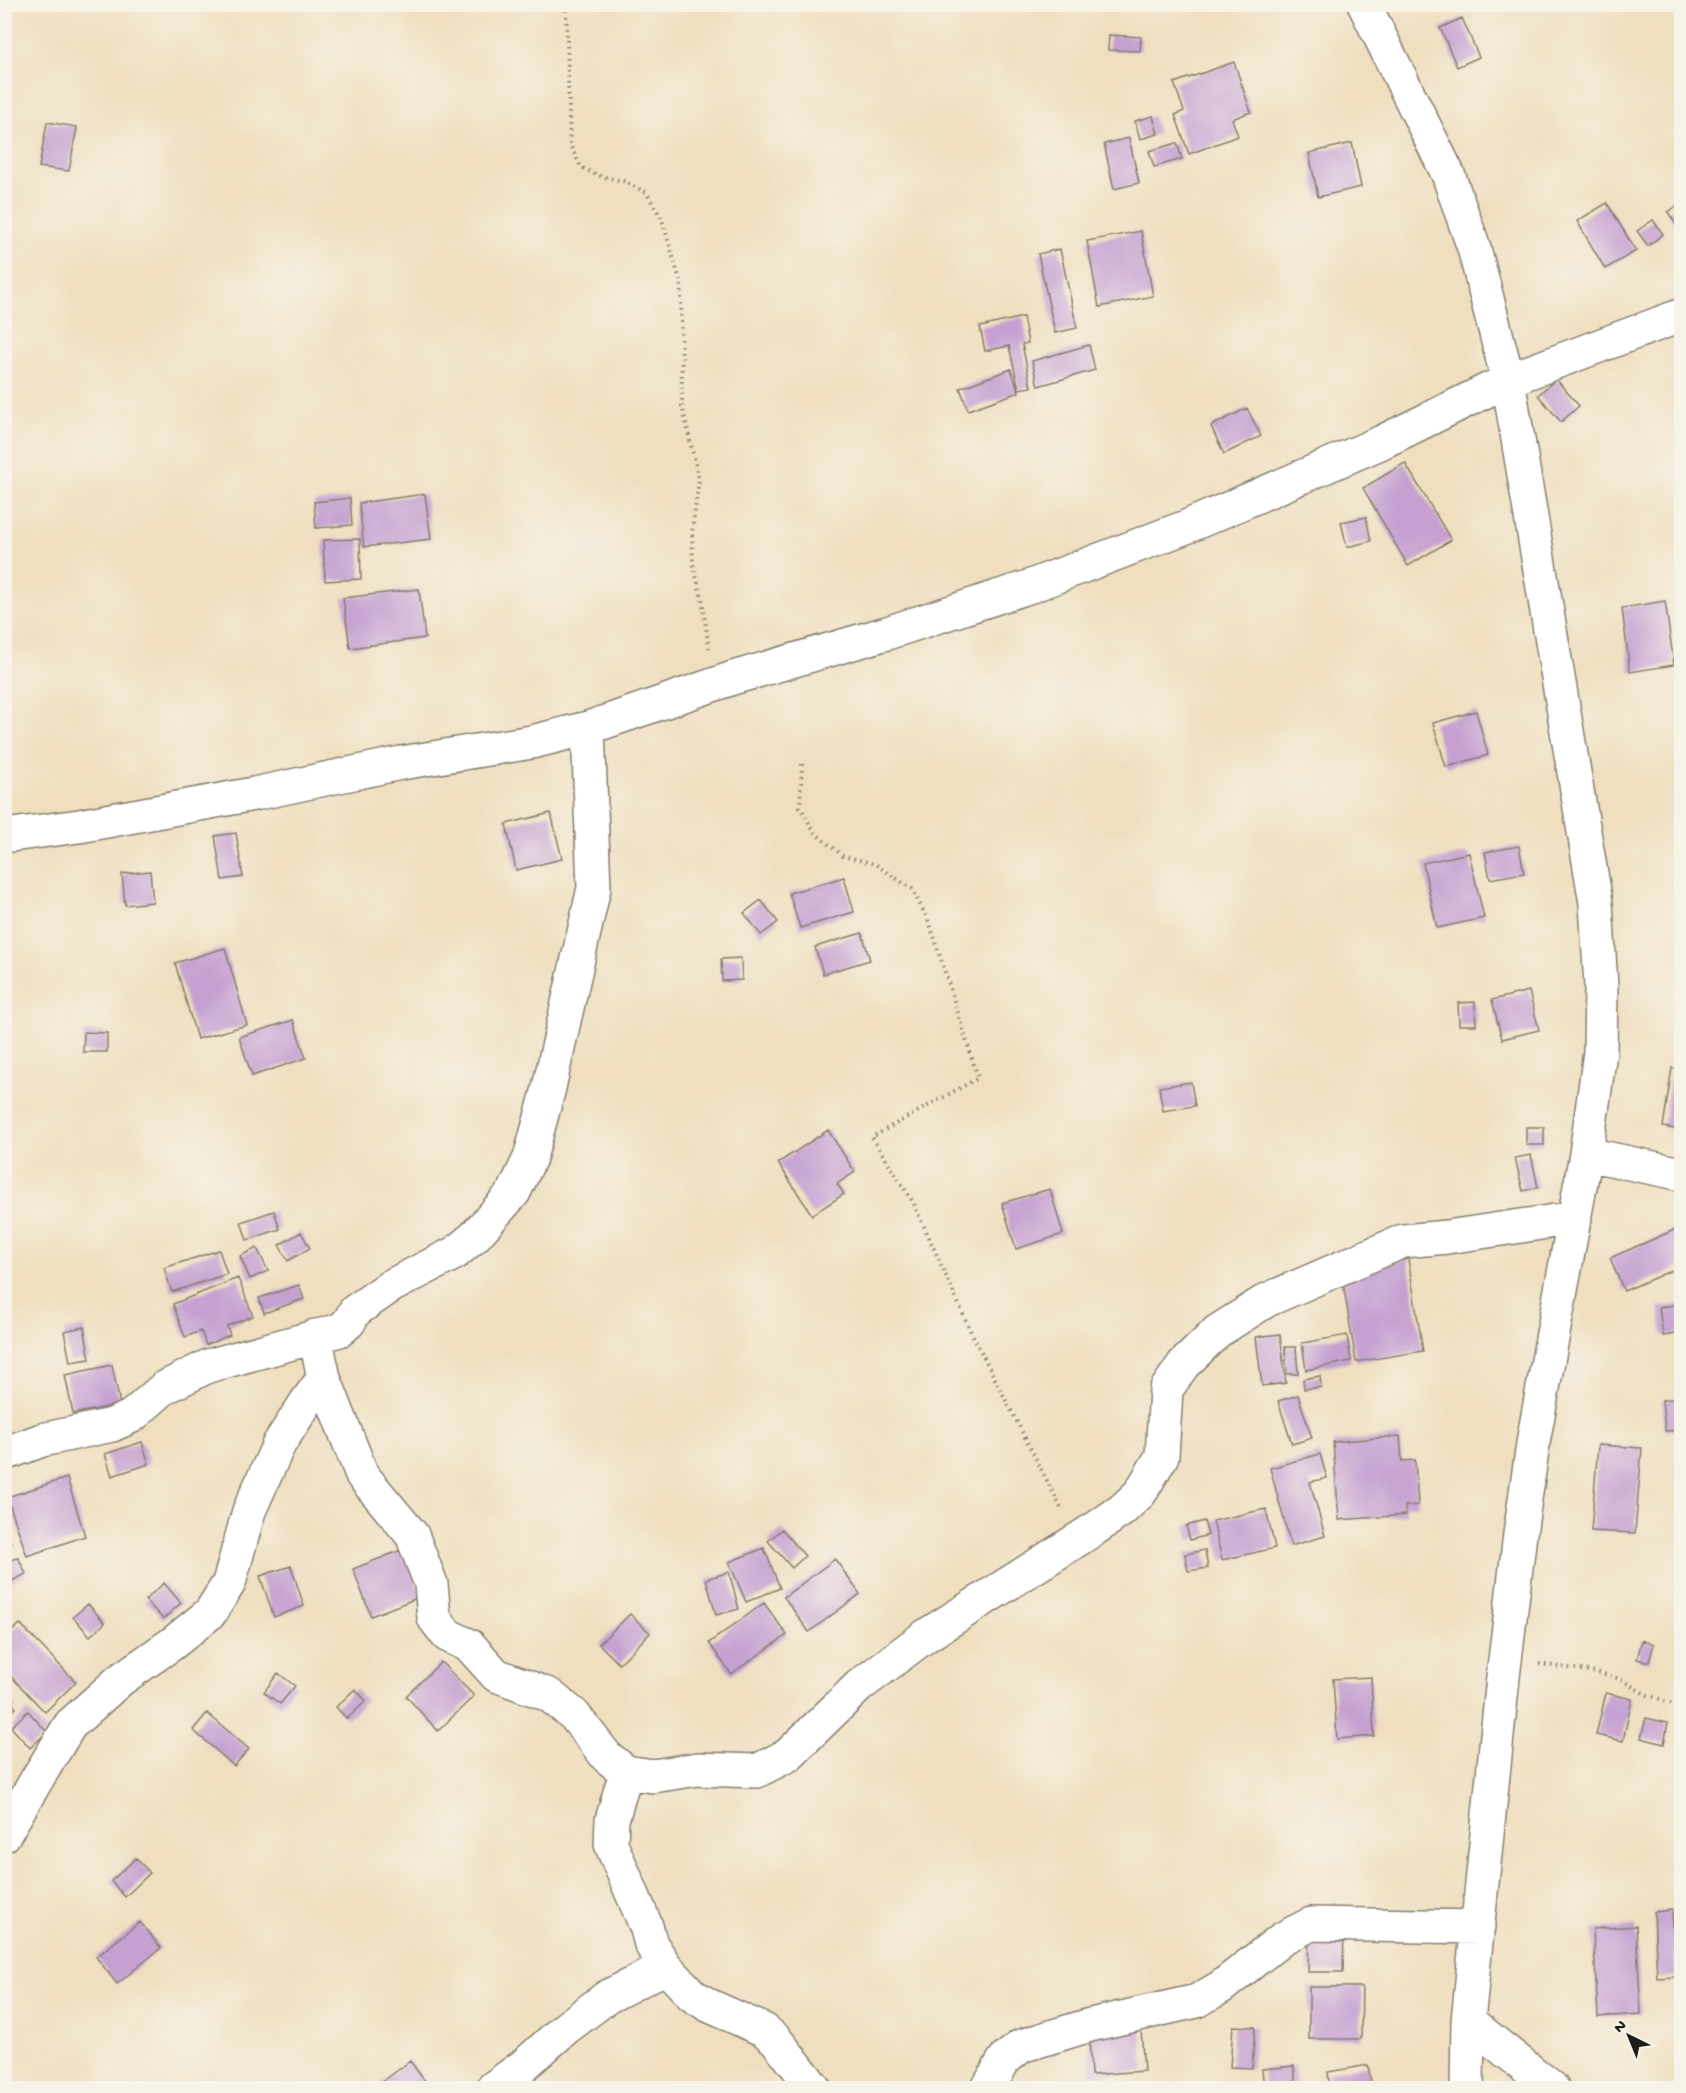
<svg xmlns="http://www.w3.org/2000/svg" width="1686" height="2093" font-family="'Gochi Hand',sans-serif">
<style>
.building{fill:#c5a0d1}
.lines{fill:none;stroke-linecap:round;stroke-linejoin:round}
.minor-casing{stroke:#867e6e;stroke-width:36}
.path{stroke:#867e6e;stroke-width:4;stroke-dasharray:1.5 4.5;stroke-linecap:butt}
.minor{stroke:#fff;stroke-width:33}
</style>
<rect width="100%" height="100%" fill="#f7f3e8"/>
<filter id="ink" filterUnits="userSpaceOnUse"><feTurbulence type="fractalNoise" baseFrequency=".0167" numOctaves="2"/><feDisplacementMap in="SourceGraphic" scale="12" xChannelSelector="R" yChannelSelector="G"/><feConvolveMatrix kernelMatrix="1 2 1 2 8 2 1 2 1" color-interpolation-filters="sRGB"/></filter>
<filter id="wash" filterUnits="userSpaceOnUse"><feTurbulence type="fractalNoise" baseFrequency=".008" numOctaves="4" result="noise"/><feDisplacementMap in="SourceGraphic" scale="24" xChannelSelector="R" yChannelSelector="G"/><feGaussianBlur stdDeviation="1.35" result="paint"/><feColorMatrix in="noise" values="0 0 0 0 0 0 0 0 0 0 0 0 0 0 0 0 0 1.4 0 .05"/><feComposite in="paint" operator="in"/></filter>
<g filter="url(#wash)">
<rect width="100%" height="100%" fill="#efdfbf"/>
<g id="blocks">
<path class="building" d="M1462 18 1479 57 1457 67 1440 28Z
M1109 35 1141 37 1140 51 1108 50Z
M1234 62 1251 112 1232 119 1238 136 1189 154 1175 115 1184 111 1174 83Z
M1153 116 1158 134 1140 139 1135 121Z
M47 122 77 127 69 171 39 167Z
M1129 138 1139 183 1114 189 1104 144Z
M1177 143 1182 159 1154 167 1149 151Z
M1352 143 1361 187 1318 197 1309 153Z
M1607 203 1636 251 1605 269 1577 221Z
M1680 204 1682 206V234L1668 212Z
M1653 220 1663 234 1648 246 1637 231Z
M1141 231 1153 296 1099 307 1087 241Z
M1060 249 1077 328 1055 333 1038 254Z
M1023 317 1028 343 1022 344 1031 387 1019 389 1009 346 985 351 980 327Z
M1089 345 1095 370 1038 386 1032 361Z
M1011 369 1019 392 968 410 960 388Z
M1556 379 1579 406 1561 422 1538 395Z
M1247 408 1261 436 1224 454 1211 426Z
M1405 463 1451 540 1408 566 1363 488Z
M425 494 431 539 364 547 359 503Z
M350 498 352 525 316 528 314 502Z
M1366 517 1371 541 1347 547 1341 522Z
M360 539 361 579 325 581 323 540Z
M419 589 425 638 350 648 343 598Z
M1665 601 1674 665 1630 672 1622 608Z
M1476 711 1488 755 1446 767 1433 723Z
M551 813 562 859 516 870 506 824Z
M236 833 243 877 222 880 215 836Z
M1519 846 1524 873 1490 879 1485 852Z
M1469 853 1484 918 1437 928 1423 863Z
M150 871 153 902 125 905 122 874Z
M844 877 854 912 800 928 789 893Z
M761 900 778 922 761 935 744 913Z
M862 933 870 960 823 974 815 947Z
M225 948 247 1025 197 1039 175 963Z
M741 958 742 980 722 981 721 959Z
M1529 991 1539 1030 1502 1039 1492 1000Z
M1475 1002 1476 1025H1459L1458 1003Z
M293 1020 306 1058 252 1076 239 1037Z
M84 1032 107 1033V1052H83Z
M1672 1068 1682 1070V1130L1663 1127Z
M1191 1082 1195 1106 1163 1111 1159 1087Z
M1526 1127H1544V1145H1526Z
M828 1130 855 1172 837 1184 844 1194 812 1215 778 1163Z
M1531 1155 1538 1187 1523 1191 1515 1158Z
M1050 1189 1063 1234 1016 1249 1002 1203Z
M274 1211 280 1229 247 1240 241 1222Z
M1681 1227 1682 1266 1624 1291 1610 1258Z
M301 1232 310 1248 288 1261 279 1245Z
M257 1248 268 1271 250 1279 240 1256Z
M219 1250 227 1274 172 1292 164 1268Z
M1408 1259 1423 1351 1356 1362 1341 1270Z
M238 1278 253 1316 227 1326 230 1335 206 1345 201 1331 185 1337 173 1304Z
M299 1285 304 1299 264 1313 259 1298Z
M1682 1304V1333L1663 1336 1659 1307Z
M84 1327 90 1359 70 1362 64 1331Z
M1280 1334 1286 1383 1262 1386 1256 1337Z
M1347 1335 1351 1361 1306 1370 1302 1343Z
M1285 1347H1296L1298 1374H1287Z
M112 1365 120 1404 73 1414 65 1375Z
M1320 1376 1321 1387 1304 1389 1303 1379Z
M1298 1395 1312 1438 1292 1444 1278 1401Z
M1682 1398V1430L1665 1431 1662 1400Z
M1400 1436 1402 1461 1415 1460 1418 1505 1405 1506 1406 1515 1339 1520 1333 1442Z
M142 1442 149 1464 112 1476 105 1454Z
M1598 1445 1642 1448 1635 1533 1591 1531Z
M1320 1454 1327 1478 1310 1482 1325 1536 1291 1546 1270 1468Z
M67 1478 85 1536 27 1556 7 1497Z
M1266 1509 1275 1548 1222 1560 1213 1521Z
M1204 1521 1208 1535 1190 1540 1186 1526Z
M4 1529 11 1543 4 1547Z
M782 1529 805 1556 792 1568 768 1541Z
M764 1548 780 1588 746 1602 729 1562Z
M404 1549 422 1596 371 1616 353 1569Z
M1205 1550 1208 1568 1188 1571 1185 1554Z
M18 1557 26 1574 6 1584 4 1563Z
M835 1559 860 1594 809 1632 784 1597Z
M291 1566 304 1606 274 1617 260 1576Z
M729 1572 739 1609 716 1615 706 1579Z
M164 1583 181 1603 163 1619 145 1600Z
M764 1603 787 1635 731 1674 709 1643Z
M88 1604 105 1623 90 1636 73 1617Z
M630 1614 650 1633 619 1664 599 1644Z
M20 1624 76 1682 45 1712 4 1669V1638Z
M1642 1640 1654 1644 1649 1662 1637 1659Z
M441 1662 474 1696 438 1731 406 1696Z
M278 1673 295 1686 280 1704 264 1692Z
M1371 1677 1374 1736 1337 1739 1333 1679Z
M355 1689 366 1701 347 1719 336 1707Z
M5 1693 16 1708 5 1717Z
M1606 1693 1632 1699 1623 1741 1596 1735Z
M28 1711 47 1732 30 1748 11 1727Z
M207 1713 249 1749 234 1766 193 1730Z
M1646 1718 1668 1723 1664 1744 1641 1738Z
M136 1858 150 1873 125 1897 111 1881Z
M1672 1910 1676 1977 1657 1978 1654 1912Z
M140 1922 161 1948 117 1984 96 1957Z
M1636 1926 1641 2014 1598 2017 1593 1929Z
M1309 1931H1344L1343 1972H1308Z
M1309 1987H1362L1361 2039H1309Z
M1233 2026 1255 2027 1252 2068 1230 2067Z
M1141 2029 1144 2071 1091 2075 1089 2032Z
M410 2061 430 2088H381L378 2085Z
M1368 2065 1372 2088H1330L1328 2072Z
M1294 2066 1296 2088H1264L1262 2069Z"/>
</g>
</g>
<g filter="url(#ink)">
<use href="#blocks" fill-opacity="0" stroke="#867e6e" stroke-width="1.5"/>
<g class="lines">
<g class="minor-casing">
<path id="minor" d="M1364 4 1448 174 1474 248 1508 380 1596 903 1601 987 1600 1052 1586 1154 1534 1437 1520 1534 1503 1677 1468 2021 1467 2088
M4 836 79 826 254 794 401 763 532 742 588 728 733 678 887 633 1031 586 1186 527 1382 442 1508 380 1682 315
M1586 1154 1682 1174
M315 1336 324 1378 362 1475 412 1535 431 1584 434 1618 447 1635 470 1646 496 1675 549 1695 574 1715 607 1757 626 1772 653 1776 698 1769 757 1771 788 1755 859 1686 924 1637 1096 1528 1122 1510 1140 1493 1162 1456 1166 1390 1183 1365 1218 1331 1267 1300 1403 1241 1447 1237 1575 1218
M4 1454 42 1440 112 1425 132 1416 164 1388 208 1366 340 1330 349 1322 355 1311 391 1286 455 1253 474 1237 514 1192 530 1158 548 1092 594 888 588 728
M626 1772 612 1820 611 1844 646 1926 651 1944 666 1967 692 1995 708 2005 764 2030 776 2040 814 2088
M4 1835 37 1779 70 1725 120 1680 173 1643 210 1613 229 1583 249 1511 279 1444 307 1401 324 1378
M1468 2021 1552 2088
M493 2088 523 2066 566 2028 607 1997 666 1967
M988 2088 1004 2060 1021 2046 1090 2025 1197 2001 1221 1987 1282 1939 1311 1924 1478 1927"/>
</g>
<path class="path" d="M566 4 570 145 581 167 596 175 623 181 646 192 662 219 681 284 682 406 699 479 692 532 693 563 702 599 709 648
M802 764 800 807 815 833 843 856 875 864 912 889 930 924 978 1078 872 1137 914 1204 971 1332 1062 1510
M1539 1664 1597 1672 1620 1679 1645 1694 1682 1707"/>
<use href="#minor" class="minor"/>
</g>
</g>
<rect width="1686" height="2093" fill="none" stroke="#f7f3e8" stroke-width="24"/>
<g transform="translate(1629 2036) rotate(317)" stroke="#f7f3e8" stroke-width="4.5" paint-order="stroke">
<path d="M0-4.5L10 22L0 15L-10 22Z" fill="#1c1c1c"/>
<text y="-9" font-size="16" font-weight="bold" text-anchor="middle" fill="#1c1c1c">N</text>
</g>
</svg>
